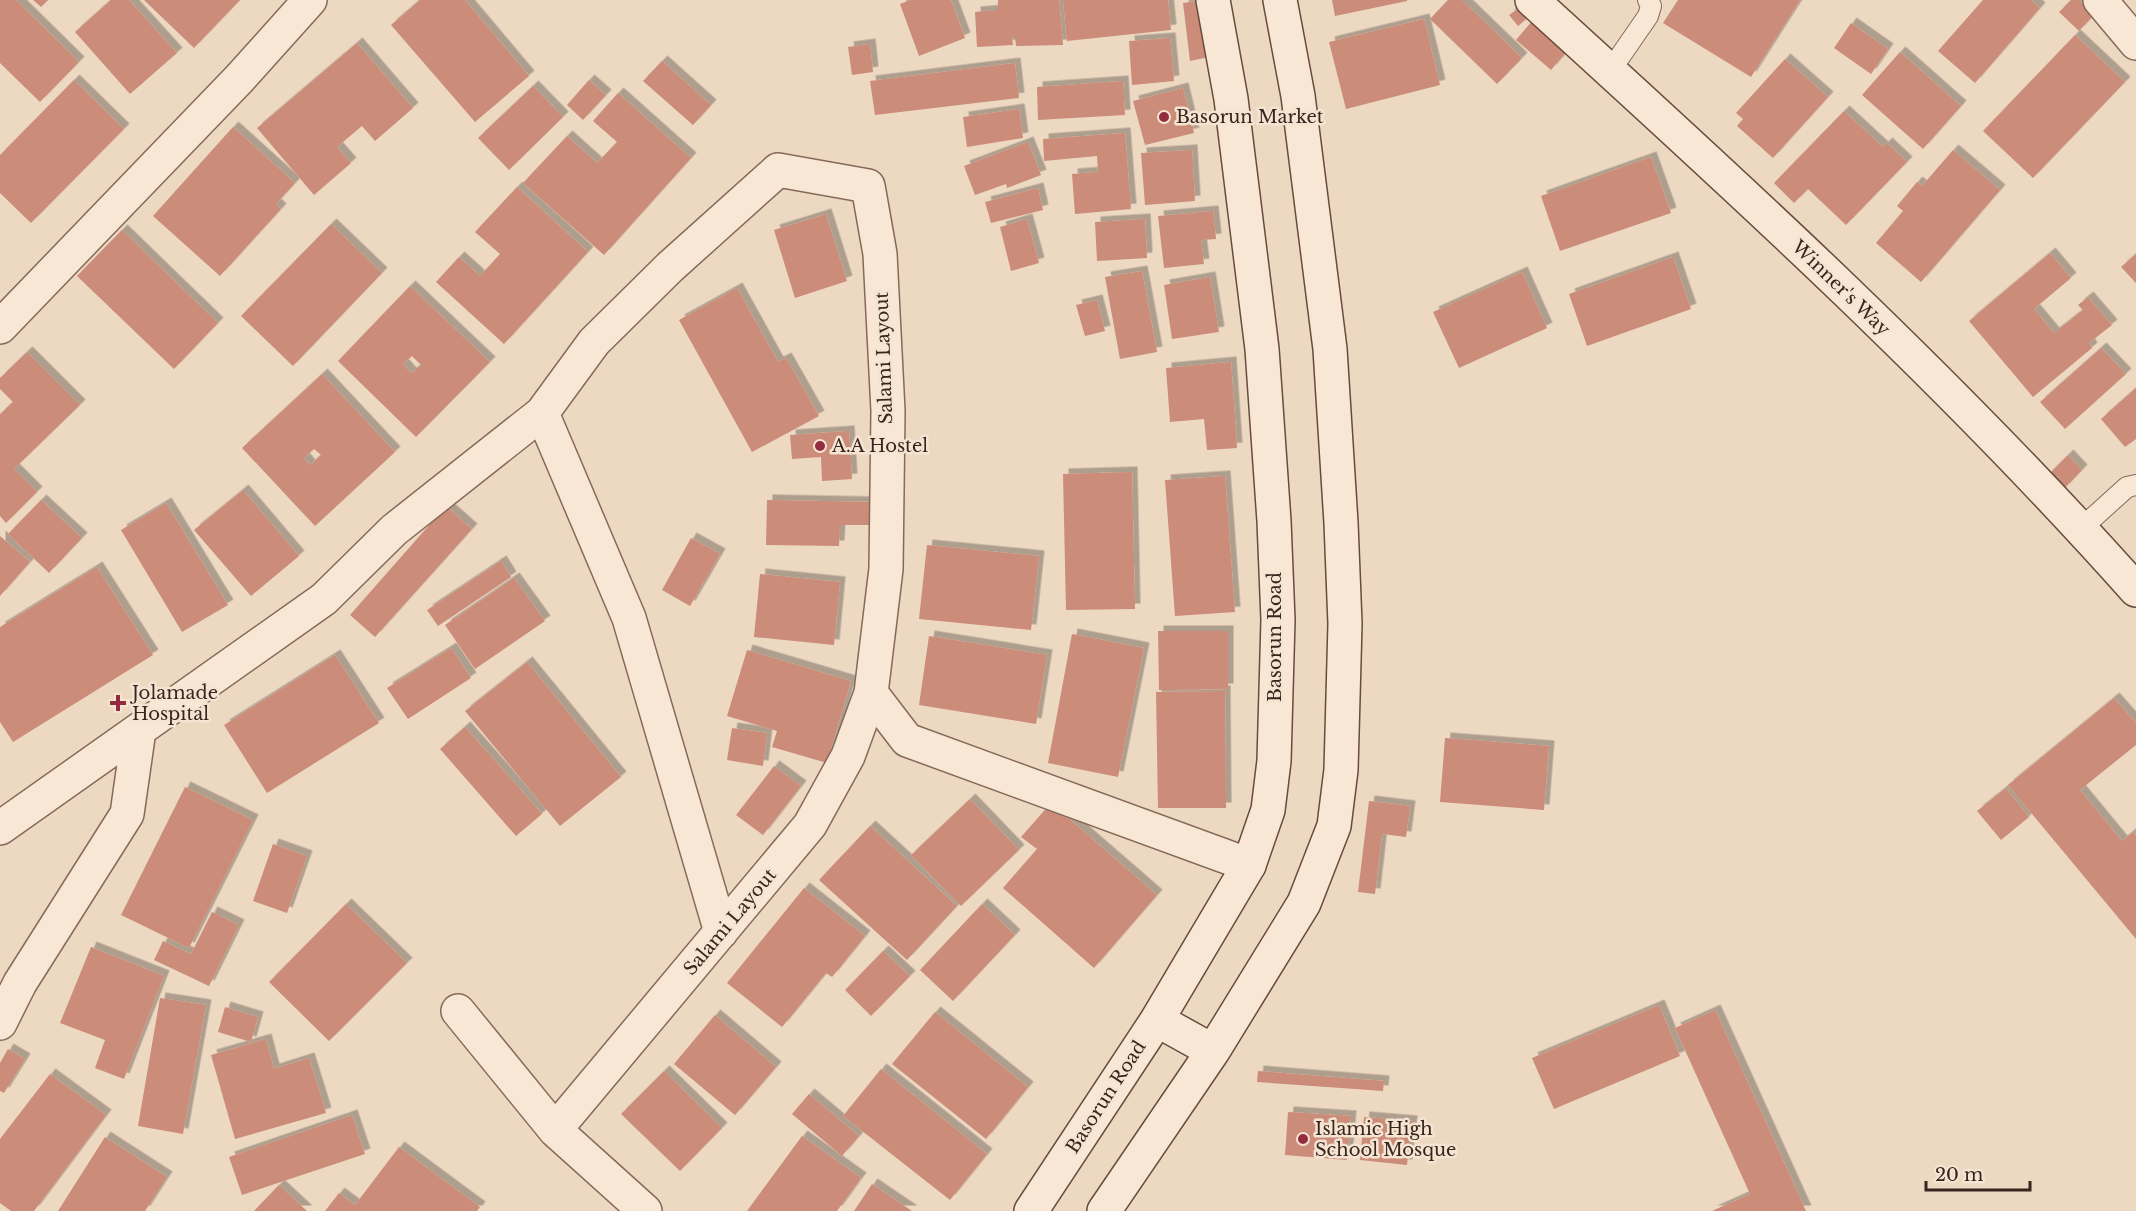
<svg xmlns="http://www.w3.org/2000/svg" width="2136" height="1211" font-family="'Libre Baskerville',serif">
<style>
.building{fill:#cb8c79;fill-rule:evenodd;filter:url(#shadow)}
.lines{fill:none;stroke-linecap:round;stroke-linejoin:round}
.lane-casing{stroke:#87695a;stroke-width:22}
.street-casing{stroke:#87695a;stroke-width:36}
.secondary-casing{stroke:#684b3d;stroke-width:36}
.lane{stroke:#f8e7d5;stroke-width:20}
.street{stroke:#f8e7d5;stroke-width:33}
.secondary{stroke:#f8e7d5;stroke-width:33}
.poi-dot{fill:#952b3f;stroke:#f5e4d2;stroke-width:2}
.labels{text-anchor:middle;dominant-baseline:central;stroke-width:5;stroke-linejoin:round;paint-order:stroke}
.poi-label{font-size:18px;fill:#37251e;stroke:#f5e4d2;text-anchor:start}
.street-label{font-size:18px;fill:#37251e;stroke:#f5e4d2}
</style>
<defs>
<filter id="shadow"><feDropShadow dx="5.5" dy="-5.5" stdDeviation="0" flood-color="#0004"/></filter>
</defs>
<rect width="100%" height="100%" fill="#edd8c2"/>
<path class="building" d="M0 0H16L79 62 40 102 0 63Z
M33 0H48L41 7Z
M111 0H129L177 53 130 94 75 32Z
M144 0H240L194 48Z
M420 0H465L529 76 475 122 391 25Z
M911 0H951L965 38 919 56 900 4Z
M998 0H1059L1063 45 1016 46 1015 37H1012L1013 45 977 47 975 12 998 10Z
M1063 0H1168L1171 30 1067 41Z
M1205 0 1214 56 1190 61 1183 3Z
M1332 0H1407V1L1335 16Z
M1448 0H1462L1522 58 1497 84 1430 19Z
M1678 0H1800L1751 77 1663 23Z
M1983 0H2031L2040 8 1975 83 1938 51Z
M2071 0H2079L2094 15 2079 31 2059 12Z
M1523 5 1531 15 1518 26 1509 15Z
M1424 19 1440 85 1346 109 1329 42Z
M1533 20 1568 50 1551 70 1516 40Z
M1851 23 1888 49 1871 74 1834 48Z
M2075 35 2125 82 2033 178 1983 131Z
M1170 38 1174 81 1132 85 1129 41Z
M357 43 413 108 375 141 362 126 337 147 351 163 314 195 257 128Z
M870 44 873 72 852 75 848 47Z
M1900 52 1961 106 1923 149 1862 95Z
M1785 59 1828 97 1773 158 1737 126 1743 119 1736 113Z
M662 61 711 105 693 125 643 81Z
M1015 63 1019 98 875 115 870 81Z
M74 80 124 129 31 223 0 193V155Z
M589 80 606 95 583 120 567 105Z
M1123 81 1125 115 1038 120 1037 87Z
M533 86 563 117 509 170 478 138Z
M1183 88 1194 133 1145 145 1133 101Z
M618 93 691 158 604 255 523 183 567 136 597 163 617 142 593 121Z
M1019 109 1023 138 967 147 963 117Z
M1844 111 1883 147 1887 143 1907 162 1846 225 1808 189 1794 203 1774 183Z
M233 127 295 183 276 204 281 209 220 276 153 216Z
M1125 133 1131 209 1075 214 1072 174 1098 172 1097 156 1044 161 1043 139Z
M1028 142 1041 175 1007 188 1006 184 975 195 964 166Z
M1192 150 1195 201 1145 205 1141 153Z
M1953 150 2000 190 1921 282 1876 243 1903 211 1897 206 1917 182 1922 186Z
M1651 157 1671 213 1560 251 1541 196Z
M517 187 588 252 504 344 436 282 459 257 480 276 500 254 475 232Z
M1038 188 1043 210 991 223 985 202Z
M1213 211 1216 239 1201 240 1204 264 1164 268 1158 216Z
M826 214 847 281 795 298 774 230Z
M1027 219 1039 263 1011 271 1000 227Z
M1145 219 1147 258 1097 261 1095 222Z
M331 224 382 273 293 366 241 316Z
M122 230 218 323 174 369 77 276Z
M2050 253 2071 278 2034 309 2054 333 2083 310 2078 305 2088 297 2112 325 2089 343 2092 348 2033 397 1969 321Z
M2136 254V283L2121 267Z
M1673 257 1691 309 1587 346 1569 294Z
M1142 271 1157 352 1120 359 1105 277Z
M1522 272 1547 328 1459 368 1433 312Z
M1210 277 1219 332 1172 339 1164 285Z
M410 286 490 362 416 437 338 361ZM412 356 421 365 411 373 403 364Z
M737 288 778 362 786 358 819 416 752 452 679 320Z
M1097 300 1105 331 1085 336 1076 305Z
M2101 348 2126 374 2065 429 2040 402Z
M27 352 80 405 14 469 37 492 6 523 0 516V414L13 402 0 389V378Z
M1231 362 1237 448 1207 450 1204 419 1170 422 1166 368Z
M322 374 395 452 315 526 242 448ZM314 449 321 455 310 465 304 458Z
M2136 388V439L2125 447 2101 419Z
M849 431 852 479 822 481 821 457 792 459 790 435Z
M2068 455 2082 470 2064 489 2049 474Z
M1132 472 1135 609 1066 610 1063 474Z
M1225 476 1235 612 1175 616 1165 480Z
M243 490 299 556 251 596 194 530Z
M41 500 82 538 49 573 8 534Z
M767 500 872 502V525H840L839 546 766 545Z
M166 503 228 605 182 632 121 530Z
M446 506 472 529 375 637 350 615Z
M0 536 30 562 0 596Z
M691 538 720 554 690 606 662 590Z
M927 545 1039 556 1031 630 919 619Z
M501 561 511 577 438 626 427 610Z
M97 567 153 655 13 742 0 722V627Z
M760 574 840 582 834 645 754 637Z
M514 578 545 621 475 669 445 625Z
M1158 631H1228V689L1159 690Z
M1072 634 1144 648 1118 777 1048 763Z
M929 636 1047 655 1036 724 919 705Z
M451 648 471 678 408 719 387 688Z
M747 650 851 681 827 763 772 747 777 731 727 716Z
M335 655 379 723 267 793 224 725Z
M527 662 621 777 560 826 465 711Z
M1225 691 1226 808H1158L1156 692Z
M2114 698 2136 723V745L2080 790 2122 841 2133 832 2136 836V939L2008 785Z
M465 727 542 814 516 836 440 749Z
M732 728 767 733 763 766 727 760Z
M1445 738 1549 746 1544 810 1440 802Z
M774 766 801 786 763 835 736 815Z
M185 787 253 820 189 948 121 915Z
M2006 788 2029 817 2001 840 1977 811Z
M970 799 1019 850 961 906 911 855Z
M1369 801 1410 806 1406 837 1382 834 1375 894 1358 892Z
M1051 803 1157 895 1094 968 1003 888 1037 849 1021 837Z
M870 826 957 906 907 960 819 880Z
M273 844 307 856 287 913 253 901Z
M804 888 865 936 832 977 826 973 782 1027 727 983Z
M346 904 407 963 329 1041 269 982Z
M982 904 1015 935 953 1001 920 970Z
M212 912 239 925 209 986 154 960 163 941 191 954Z
M91 947 164 976 124 1079 95 1068 105 1040 60 1023Z
M883 951 910 976 871 1016 845 990Z
M160 998 206 1005 183 1134 138 1126Z
M1659 1005 1680 1056 1554 1109 1532 1058Z
M225 1007 258 1017 251 1042 218 1032Z
M1715 1010 1806 1211H1712L1750 1194 1675 1028Z
M935 1012 1028 1087 986 1139 892 1064Z
M715 1015 776 1067 735 1115 674 1064Z
M266 1039 274 1069 309 1058 326 1113 235 1139 211 1055Z
M8 1049 25 1059 4 1093 0 1091V1063Z
M881 1069 987 1154 950 1200 843 1116Z
M664 1071 722 1128 680 1171 621 1114Z
M1258 1071 1384 1081 1383 1091 1257 1082Z
M50 1074 106 1115 34 1211H11L0 1203V1139Z
M809 1094 859 1136 842 1156 792 1114Z
M1288 1112 1351 1116 1347 1160 1285 1155Z
M352 1115 365 1154 242 1195 229 1157Z
M1364 1117 1412 1121 1407 1165 1360 1160Z
M802 1136 861 1178 837 1211H747Z
M105 1137 167 1177 145 1211H58Z
M399 1147 480 1207 477 1211H325L339 1193 355 1205Z
M872 1184 912 1211H854Z
M279 1185 307 1211H254Z"/>
<g class="lines">
<g class="lane-casing">
<path id="lane" d="M1610 71 1648 16 1651 6 1648 0
M2079 526 2086 524 2127 487 2136 485"/>
</g>
<g class="street-casing">
<path id="street" d="M2100 0 2136 43
M0 327 239 79 310 0
M542 413 629 618 721 932
M871 693 907 740 1249 865
M0 828 324 599 394 530 542 413 594 342 670 267 778 170 868 186 880 254 888 411 886 569 871 693 848 756 810 825 555 1130
M458 1011 555 1130 645 1211
M0 1023 20 983 127 814 139 730"/>
</g>
<g class="secondary-casing">
<path id="secondary" d="M1532 0C1740 189 1949 380 2136 590
M1157 1020 1213 1051
M1031 1211 1157 1020 1249 865 1268 810 1274 761 1278 620 1274 521 1262 349 1231 99 1213 0
M1104 1211 1213 1051 1304 903 1334 826 1341 770 1345 624 1341 523 1330 349 1298 96 1280 0"/>
</g>
<use href="#lane" class="lane"/>
<use href="#street" class="street"/>
<use href="#secondary" class="secondary"/>
</g>
<g class="poi-dot">
<circle cx="1164" cy="117" r="6"/>
<circle cx="820" cy="446" r="6"/>
<path d="M115 694h6v6h6v6h-6v6h-6v-6h-6v-6h6z"/>
<circle cx="1303" cy="1139" r="6"/>
</g>
<g class="labels">
<g class="poi-label">
<text x="1176" y="117">Basorun Market</text>
<text x="832" y="446">A.A Hostel</text>
<text x="132" y="693">Jolamade<tspan x="132" dy="21">Hospital</tspan></text>
<text x="1315" y="1129">Islamic High<tspan x="1315" dy="21">School Mosque</tspan></text>
</g>
<g class="street-label">
<text transform="translate(1841 288) rotate(44)">Winner's Way</text>
<text transform="translate(884 358) rotate(-92)">Salami Layout</text>
<text transform="translate(1275 637) rotate(-90)">Basorun Road</text>
<text transform="translate(730 922) rotate(-50)">Salami Layout</text>
<text transform="translate(1106 1097) rotate(-57)">Basorun Road</text>
</g>
</g>
<path d="M1926 1181v9h104v-9" fill="none" stroke="#37251e" stroke-width="3"/>
<text x="1935" y="1181" font-size="18" fill="#37251e" stroke="#f5e4d2" stroke-width="4.5" paint-order="stroke">20 m</text>
</svg>
